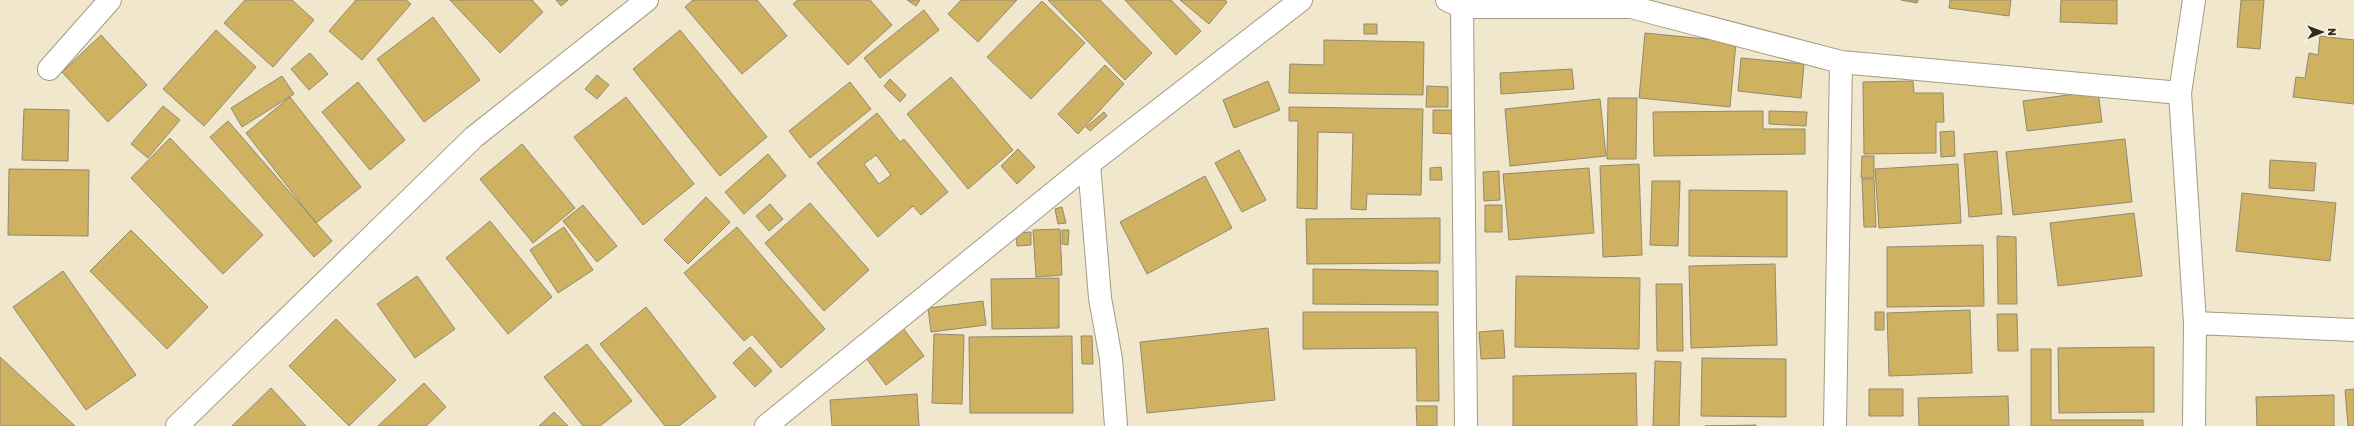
<svg xmlns="http://www.w3.org/2000/svg" width="2354" height="426" font-family="Rubik,sans-serif">
<style>
.building{fill:#ceb161;stroke:#928970;fill-rule:evenodd}
.lines{fill:none;stroke-linecap:round;stroke-linejoin:round}
.minor-casing{stroke:#a39a81;stroke-width:24}
.minor{stroke:#fff;stroke-width:22}
</style>
<rect width="100%" height="100%" fill="#f1e7cc"/>
<path class="building" d="M245 0H292L314 20 273 67 224 23Z
M356 0H406L411 4 362 60 329 31Z
M450 0H532L543 12 500 53Z
M556 0H568L561 6Z
M693 0H757L787 36 742 74 685 7Z
M798 0H870L892 25 848 65 793 4Z
M907 0H920L916 6Z
M961 0H1017L978 42 948 14Z
M1048 0H1100L1152 53 1125 80Z
M1125 0H1171L1201 31 1176 55Z
M1180 0H1225L1227 2 1209 24Z
M1901 0H1918L1917 3Z
M1950 0H2011L2009 16 1949 8Z
M2061 0H2117V24L2060 22Z
M2241 0H2264L2260 49 2237 47Z
M1042 1 1085 43 1031 99 987 57Z
M924 10 939 30 880 78 864 58Z
M433 17 480 80 424 122 377 59Z
M1364 24H1377V34H1364Z
M216 30 256 67 204 126 163 89Z
M680 30 767 137 720 176 633 69Z
M1645 33 1736 42 1730 107 1639 98Z
M101 35 147 85 108 122 62 72Z
M2320 36 2354 40V104L2293 97 2296 77 2305 78 2309 53 2318 55Z
M1324 40 1424 42 1423 95 1289 93 1290 64 1324 65Z
M310 53 328 74 309 90 291 69Z
M1741 58 1804 64 1801 98 1738 91Z
M1105 65 1124 84 1078 134 1058 114Z
M1572 69 1574 89 1501 94 1500 73Z
M597 75 609 85 597 99 585 89Z
M282 76 294 94 242 127 231 108Z
M951 77 1013 150 968 189 907 114Z
M890 79 906 95 900 102 884 86Z
M1268 81 1280 110 1234 128 1223 100Z
M1913 81 1914 93H1943L1944 122H1936V153L1864 154 1863 82Z
M358 82 405 140 370 170 322 112Z
M850 82 871 109 810 158 789 131Z
M1427 86 1448 87V107H1426Z
M2098 91 2102 122 2027 131 2023 101Z
M290 97 361 187 316 223 246 133Z
M626 97 694 184 643 225 574 137Z
M1608 98H1637L1636 159H1607Z
M1600 99 1606 156 1510 166 1505 109Z
M163 106 180 120 148 158 131 144Z
M1289 107 1423 109 1421 195 1367 194 1366 210 1351 209 1353 133 1318 132 1317 209 1297 208 1298 121H1289Z
M24 109 69 110 68 161 22 160Z
M1433 110H1456L1455 134 1433 133Z
M1763 111V129H1805V154L1654 156 1653 112Z
M1769 111 1807 112 1806 126 1769 124Z
M1104 112 1107 116 1090 131 1086 127Z
M877 113 900 142 904 139 948 192 921 215 913 206 878 237 817 163ZM876 155 891 175 879 184 864 164Z
M228 121 332 241 314 257 210 137Z
M1954 131 1955 156 1941 157 1940 132Z
M170 138 263 235 223 274 131 178Z
M2125 139 2132 202 2013 215 2006 152Z
M522 144 575 208 533 243 480 179Z
M1018 149 1035 167 1017 184 1001 166Z
M1239 150 1266 200 1242 212 1215 163Z
M1997 151 2002 214 1969 217 1964 154Z
M768 154 786 176 744 214 725 192Z
M1862 156H1874V178H1861Z
M2270 160 2316 163 2314 191 2269 188Z
M1639 164 1642 255 1603 257 1600 166Z
M1958 164 1961 223 1879 228 1875 169Z
M1441 167 1442 180H1430V168Z
M1589 168 1594 233 1509 240 1503 174Z
M9 169 89 170 88 236 8 235Z
M1499 171 1500 200 1484 201 1483 172Z
M1205 176 1232 228 1147 274 1120 222Z
M1862 179H1874L1876 227H1864Z
M1652 181H1680L1678 246 1650 245Z
M1689 190 1787 191V257L1689 256Z
M2242 193 2336 203 2330 261 2236 251Z
M706 197 730 222 688 264 664 240Z
M810 203 869 270 824 311 765 243Z
M770 204 783 219 769 231 756 216Z
M583 205 617 246 597 262 563 221Z
M1485 205H1502V232H1485Z
M1062 207 1066 223 1058 224 1055 209Z
M2134 213 2142 276 2058 286 2050 223Z
M1440 218V263L1307 264 1306 219Z
M490 221 552 297 508 334 446 258Z
M564 227 593 270 558 293 530 250Z
M737 227 825 329 781 368 752 334 744 341 684 273Z
M1060 229 1062 275 1036 277 1033 230Z
M131 230 208 307 167 349 90 271Z
M1062 230H1069L1068 245 1062 244Z
M1031 232V245L1017 246 1016 233Z
M1997 236 2016 237 2017 304H1998Z
M1983 245 1984 306 1887 307V247Z
M1775 264 1777 345 1691 348 1689 266Z
M1313 269 1438 271V305L1313 304Z
M63 271 136 375 86 410 13 307Z
M417 276 455 329 415 358 377 304Z
M1516 276 1640 278 1639 349 1515 347Z
M1059 278V328L992 329 991 279Z
M1656 284H1682L1683 351H1657Z
M983 301 986 325 931 332 928 308Z
M646 307 716 397 679 426H665L600 344Z
M1970 310 1972 373 1889 376 1887 313Z
M1303 312H1438L1439 401H1417L1416 348 1303 349Z
M1875 312H1884V330H1875Z
M1997 314H2017L2018 351H1998Z
M336 319 396 380 349 426 289 366Z
M903 328 924 356 886 385 866 358Z
M1268 328 1275 400 1147 413 1140 342Z
M1503 330 1505 358 1481 359 1479 332Z
M934 334 964 335 962 404 932 403Z
M1072 336 1073 413H970L969 337Z
M1081 336H1092L1093 364H1082Z
M587 344 632 401 600 426H583L544 377Z
M750 347 772 371 755 387 733 363Z
M2154 347V412L2059 413 2058 348Z
M2031 349H2051V420H2143V426H2031Z
M0 357 75 426H0Z
M1702 358 1786 359V417L1701 416Z
M1655 361 1681 362 1679 426H1653Z
M1636 373 1637 426H1513V376Z
M424 383 446 407 426 426H378Z
M271 388 306 426H232Z
M1869 389H1903V416H1869Z
M2354 389V426H2348L2345 390Z
M917 394 919 426H832L830 400Z
M2334 395V426H2257L2256 397Z
M2008 396 2009 426H1919L1918 398Z
M1416 406H1437V426H1417Z
M554 412 568 426H539Z
M1756 425V426H1705Z"/>
<g class="lines">
<g class="minor-casing">
<path id="minor" d="M1447 0 1462 7H1631L1841 62 2180 93
M1462 7 1466 426
M49 69 110 0
M1089 164 1100 298 1111 359 1116 426
M2195 323 2354 330
M177 426 474 137 647 0
M766 426 1089 164 1301 0
M1835 426 1841 62
M2194 426 2195 323 2180 93 2194 0"/>
</g>
<use href="#minor" class="minor"/>
</g>
<g transform="translate(2322 32) rotate(89)" stroke="#fef4d9" stroke-width="3" paint-order="stroke">
<path d="M0-3L7 15L0 10L-7 15Z" fill="#2e2a20"/>
<text y="-6" font-size="11" font-weight="bold" text-anchor="middle" fill="#2e2a20">N</text>
</g>
</svg>
